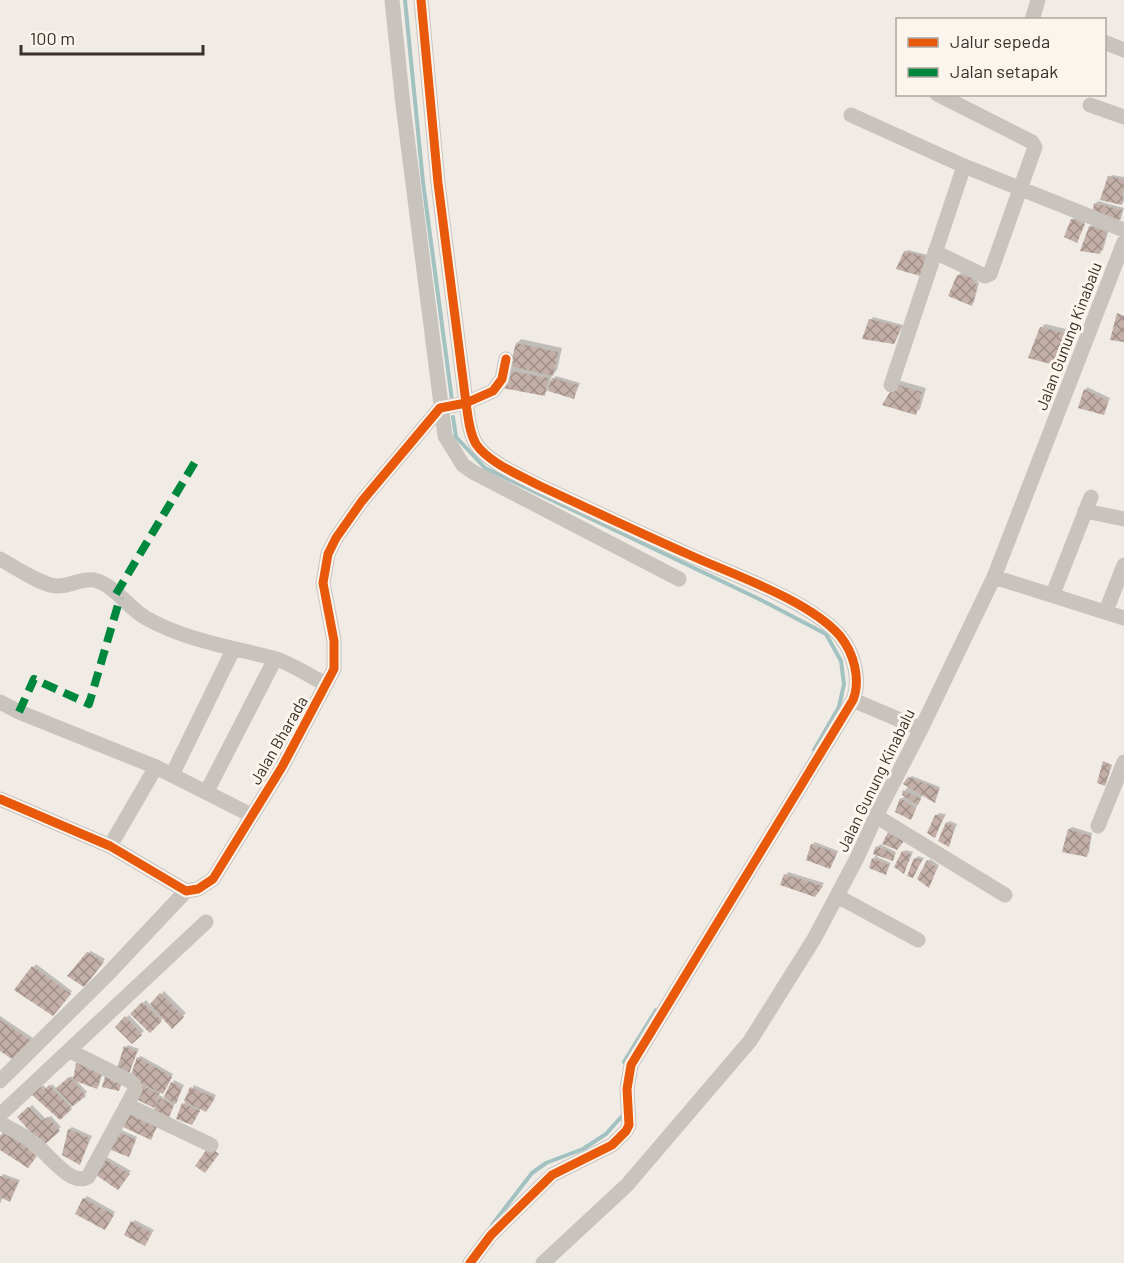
<svg xmlns="http://www.w3.org/2000/svg" width="1124" height="1263" font-family="Barlow,sans-serif">
<style>
.shadow{fill:#0003}
.lines{fill:none;stroke-linecap:round;stroke-linejoin:round}
.stream{stroke:#a1c2c1;stroke-width:4}
.building{fill:url(#building-cross-hatch)}
.minor{stroke:#c9c3be;stroke-width:15}
.quiet{stroke:#00873e;stroke-width:8;stroke-dasharray:15 8;stroke-linecap:butt}
.cycleway-casing{stroke:#fbf5ee;stroke-width:13}
.cycleway{stroke:#e8590c;stroke-width:9}
.labels{text-anchor:middle;dominant-baseline:central;stroke-width:6;stroke-linejoin:round;paint-order:stroke}
.street-label{font-size:16px;fill:#3b302b;stroke:#fbf5ee}
</style>
<defs>
<pattern id="building-cross-hatch" width="8" height="8" patternUnits="userSpaceOnUse" patternTransform="scale(1.5)"><rect width="8" height="8" fill="#c3afa7"/><path d="M0 0l8 8M0 8l8-8" fill="none" stroke="#a08f88"/></pattern>
</defs>
<rect width="100%" height="100%" fill="#f0ebe5"/>
<path class="shadow" d="M1112 175 1124 177V201L1122 204 1110 177Z
M1098 201 1124 208 1121 219 1118 221 1095 204Z
M1074 217 1086 221 1077 241 1072 220Z
M1092 225 1109 229 1103 250 1100 252 1090 227Z
M908 250 932 256 926 273 905 252Z
M961 273 973 275 979 283 974 302 972 304 958 275Z
M873 317 903 325 896 340 871 320Z
M1045 324 1070 330 1062 360 1058 364 1041 328Z
M521 339 562 348 557 370 552 375 550 381 556 376 580 383 574 397 548 390 544 394 504 386 512 365 517 343Z
M901 381 926 388 920 409 915 413 897 385Z
M1087 387 1110 398 1104 414 1080 407Z
M912 776 940 787 935 801 923 794 911 818 901 799 905 796V790L909 786V778Z
M939 813 946 814 935 836 936 816Z
M950 821 957 824 948 845 947 823Z
M1072 827 1092 833 1089 853 1086 855 1064 851 1069 829Z
M815 842 838 851 830 867 812 845Z
M880 844 896 852 893 860 878 855 877 857 891 863 886 873 873 859 877 854H874Z
M906 850 913 852 904 872 903 852Z
M918 856 924 858 912 876 915 859Z
M930 859 939 865 929 886 928 861Z
M788 872 824 883 817 892 786 875Z
M91 951 105 959 87 983 88 953Z
M36 964 72 991 53 1014 17 990Z
M164 991 186 1013 172 1026 164 1017 150 1031 133 1014 146 1000 151 1006Z
M129 1015 144 1031 132 1042 117 1027Z
M0 1016 33 1038 14 1059 0 1049Z
M128 1045 139 1049 128 1072 126 1047Z
M141 1056 173 1074 165 1090 161 1091 159 1095 165 1098 174 1080 184 1085 169 1115 136 1097 138 1058Z
M80 1061 104 1068 99 1085 97 1088 76 1080 87 1092 60 1118 33 1094 43 1085 47 1089 52 1084 57 1089 72 1076 75 1079 77 1064Z
M194 1085 216 1095 209 1108H201L194 1121 184 1104Z
M32 1105 46 1119 51 1116 61 1127 43 1144 19 1117Z
M72 1127 92 1136 80 1163 63 1154 69 1129Z
M119 1129 137 1137 129 1155Z
M105 1156 131 1171 120 1185 95 1173Z
M3 1174 20 1180 12 1197 10 1200 3 1197 0 1204V1178Z
M87 1196 115 1212 105 1229 84 1199Z
M135 1220 154 1230 145 1244 133 1222Z"/>
<g class="lines">
<path class="stream" d="M405 0 423 182 452 400
M453 417 456 437 485 468 759 599 826 634 841 661 844 684 839 707 814 750
M624 1062 656 1010
M492 1225 532 1173 546 1163 583 1149 606 1134 623 1115"/>
</g>
<path class="building" d="M1108 176 1124 180 1122 205 1100 200Z
M1094 203 1122 210 1118 223 1092 215Z
M1071 219 1085 224 1077 243 1064 237Z
M1089 226 1107 232 1100 254 1080 251Z
M904 251 930 258 924 277 896 269Z
M957 275 971 277 977 286 972 306 948 296Z
M1117 313 1124 316V342L1110 340Z
M869 319 902 327 894 344 862 339Z
M1040 327 1067 334 1058 366 1028 358Z
M516 343 558 352 553 376 510 366Z
M506 370 548 378 545 396 502 388Z
M552 378 578 385 574 399 548 391Z
M895 384 922 392 916 415 882 405Z
M1084 389 1108 401 1104 415 1078 408Z
M1103 761 1112 765 1105 786 1097 783Z
M908 777 939 789 935 803 903 784Z
M903 790 921 799 918 805 902 795Z
M900 798 916 809 911 820 895 812Z
M935 815 944 816 935 838 927 833Z
M946 822 955 827 949 847 938 841Z
M1068 829 1091 836 1087 857 1062 852Z
M888 832 904 841 897 850 882 844Z
M811 844 837 853 830 869 806 860Z
M876 846 895 854 893 861 873 854Z
M902 851 911 855 904 874 894 867Z
M872 858 889 865 886 875 869 868Z
M914 858 922 860 913 878 907 876Z
M927 860 937 868 929 888 917 879Z
M784 874 823 886 815 897 780 885Z
M87 952 104 962 84 987 67 976Z
M32 966 71 994 53 1016 14 990Z
M160 993 184 1017 172 1029 150 1004Z
M142 1002 162 1021 150 1033 130 1014Z
M125 1016 142 1035 132 1044 115 1027Z
M0 1020 31 1041 15 1061 0 1051Z
M124 1046 137 1052 129 1074 117 1069Z
M137 1057 172 1077 163 1094 130 1078Z
M76 1063 103 1070 97 1089 73 1080Z
M106 1073 123 1080 119 1091 102 1087Z
M69 1077 86 1096 73 1106 56 1088Z
M171 1082 182 1088 176 1104 164 1097Z
M139 1084 159 1094 154 1108 134 1098Z
M49 1085 72 1109 60 1120 31 1094 40 1086 44 1090Z
M190 1087 215 1098 206 1112 184 1101Z
M159 1098 174 1105 169 1117 154 1110Z
M182 1103 200 1111 192 1125 176 1119Z
M28 1107 42 1121 48 1117 60 1131 43 1146 17 1117Z
M130 1109 159 1122 151 1140 121 1126Z
M6 1129 37 1156 28 1168 0 1150V1136Z
M68 1129 90 1138 80 1165 62 1155Z
M115 1130 136 1140 129 1157 106 1148Z
M209 1146 219 1154 205 1173 195 1166Z
M102 1158 130 1174 118 1190 93 1173Z
M0 1176 18 1182 10 1202 0 1197Z
M83 1198 114 1215 105 1230 75 1214Z
M131 1221 152 1233 145 1246 124 1235Z"/>
<g class="lines">
<path class="minor" d="M392 0 403 105 445 436 463 465 473 472 679 579
M421 0 438 183 466 403C468 416 469 432 476 444 488 462 519 475 538 485 589 509 640 533 692 556 734 575 810 601 840 636 854 653 861 680 853 700L631 1065 627 1089 629 1125 626 1131 612 1145 552 1175 491 1235 470 1263
M1032 20 1038 0
M1104 42 1124 50
M1090 105 1124 117
M851 115 964 166 1124 230
M935 252 985 276 990 274 1035 147 1032 142 937 94
M891 385 964 166
M1085 511 1124 519
M0 559C15 567 42 586 58 586 71 586 81 578 94 580 114 584 128 608 146 618 185 640 230 647 273 658 291 663 309 676 326 684
M994 577 1124 618
M1053 594 1091 497
M1106 611 1124 565
M853 700 921 729
M0 702 19 712 156 767 251 815
M172 775 233 650
M207 791 275 659
M0 799 110 846 186 891 198 889 213 879 282 767 334 669V641L323 583 328 554 336 538 362 501 440 408 466 403 493 391 502 379 506 359
M876 816 1005 895
M1098 826 1124 762
M110 846 156 767
M837 896 918 940
M0 1081 107 975 186 891
M127 1105 211 1145
M0 1115 206 922
M0 1123C11 1129 23 1135 34 1143 47 1152 70 1187 88 1177L135 1090 134 1085 130 1081 70 1051
M543 1263 627 1185 750 1041 814 939 857 858 876 816 921 729 994 577 1124 242"/>
<path class="quiet" d="M116 594 195 462
M19 712 34 679 89 704 120 598"/>
<g class="cycleway-casing">
<path id="cycleway" d="M421 0 438 183 466 403C468 416 469 432 476 444 488 462 519 475 538 485 589 509 640 533 692 556 734 575 810 601 840 636 854 653 861 680 853 700L631 1065 627 1089 629 1125 626 1131 612 1145 552 1175 491 1235 470 1263
M0 799 110 846 186 891 198 889 213 879 282 767 334 669V641L323 583 328 554 336 538 362 501 440 408 466 403 493 391 502 379 506 359"/>
</g>
<use href="#cycleway" class="cycleway"/>
</g>
<g class="labels">
<g class="street-label">
<text transform="translate(1068 336) rotate(-69)">Jalan Gunung Kinabalu</text>
<text transform="translate(278 740) rotate(-60)">Jalan Bharada</text>
<text transform="translate(875 780) rotate(-64)">Jalan Gunung Kinabalu</text>
</g>
</g>
<rect x="896" y="18" width="210" height="78" fill="#fbf5ee" stroke="#aea6a0" stroke-width="1.5"/>
<rect x="908" y="38" width="30" height="9" fill="#e8590c" stroke="#aea6a0" stroke-width="1.5"/>
<text x="950" y="48" font-size="18" fill="#3b302b">Jalur sepeda</text>
<rect x="908" y="68" width="30" height="9" fill="#00873e" stroke="#aea6a0" stroke-width="1.5"/>
<text x="950" y="78" font-size="18" fill="#3b302b">Jalan setapak</text>
<path d="M21 45v9h182v-9" fill="none" stroke="#3b302b" stroke-width="3"/>
<text x="30" y="45" font-size="18" fill="#3b302b" stroke="#fbf5ee" stroke-width="4.5" paint-order="stroke">100 m</text>
</svg>
